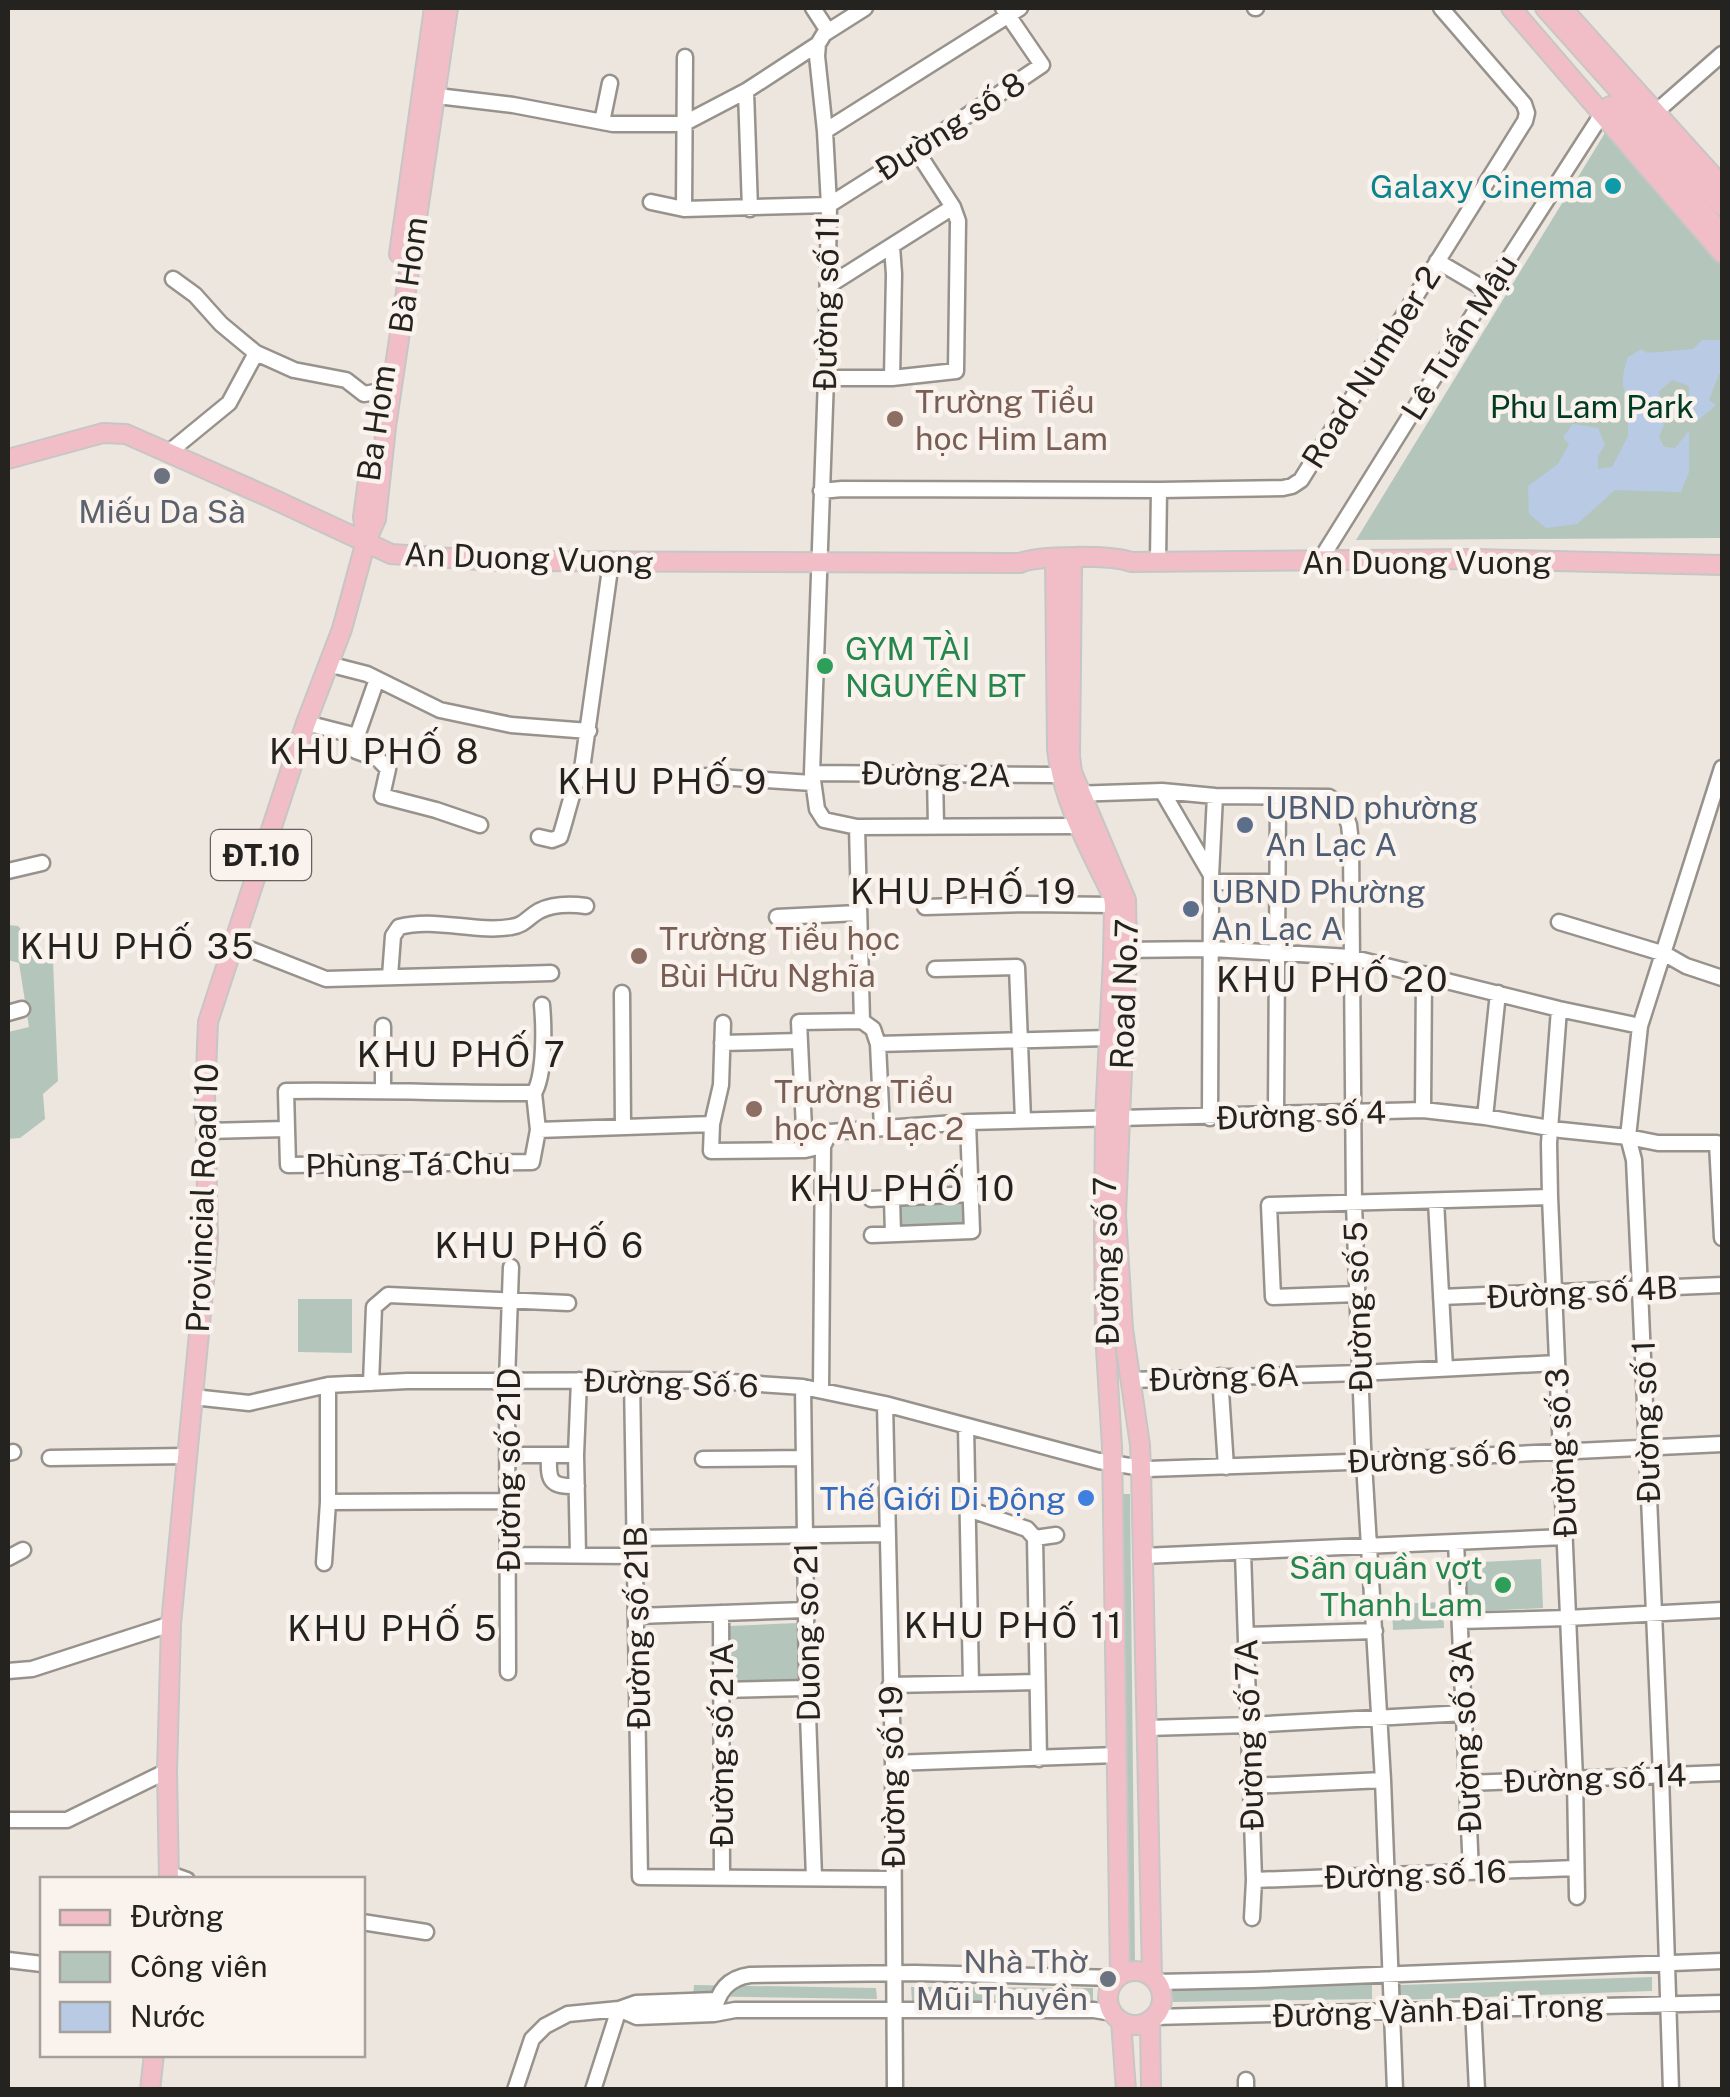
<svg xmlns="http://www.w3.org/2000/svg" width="1730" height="2097" font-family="'Public Sans',sans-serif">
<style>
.green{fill:#b4c6bc}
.water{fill:#b9cae5}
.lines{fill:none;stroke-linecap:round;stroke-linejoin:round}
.minor-casing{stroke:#98928c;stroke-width:19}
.major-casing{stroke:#c6c6c5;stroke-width:22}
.minor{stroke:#fff;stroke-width:14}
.major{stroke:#f1bec8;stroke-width:18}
.culture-dot{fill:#0f9aa8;stroke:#faf3ed;stroke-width:4}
.education-dot{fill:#8d6e63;stroke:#faf3ed;stroke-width:4}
.worship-dot{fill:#6b7280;stroke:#faf3ed;stroke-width:4}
.leisure-dot{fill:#2e9e5b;stroke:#faf3ed;stroke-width:4}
.service-dot{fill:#5c6f8a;stroke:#faf3ed;stroke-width:4}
.shop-dot{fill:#3f7fe0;stroke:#faf3ed;stroke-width:4}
.labels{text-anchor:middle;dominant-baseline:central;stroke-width:9;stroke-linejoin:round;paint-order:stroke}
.shield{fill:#faf3ed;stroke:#65615e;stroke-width:2.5}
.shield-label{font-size:30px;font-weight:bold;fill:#252320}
.street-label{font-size:32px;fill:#252320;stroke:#faf3ed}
.culture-label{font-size:32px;fill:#0d838f;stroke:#faf3ed;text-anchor:end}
.education-label{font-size:32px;fill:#785e54;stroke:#faf3ed;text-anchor:start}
.park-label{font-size:32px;fill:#003b24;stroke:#faf3ed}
.worship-label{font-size:32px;fill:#5b616d;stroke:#faf3ed}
.leisure-label{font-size:32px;fill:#27864d;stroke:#faf3ed;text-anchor:start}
.service-label{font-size:32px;fill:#4e5e75;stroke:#faf3ed;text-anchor:start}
.shop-label{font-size:32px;fill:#366cbe;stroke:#faf3ed;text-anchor:end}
.neighbourhood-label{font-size:35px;letter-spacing:2.5px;fill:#252320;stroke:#faf3ed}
</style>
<rect width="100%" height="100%" fill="#ede6df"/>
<path class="green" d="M1608 128 1722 255V538L1356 540Z
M8 925 18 926 40 951 53 961 58 1081 43 1094 45 1119 20 1138 8 1139V1032L29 1027 19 963 8 960Z
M964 1199 965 1226 898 1229 897 1203Z
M298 1299H352V1353L298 1352Z
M1119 1494H1130L1135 1963H1124Z
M1541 1559 1543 1608 1465 1612 1463 1563Z
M1443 1602 1444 1628 1393 1630 1392 1604Z
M797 1623V1686L730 1689V1626Z
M1652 1977V1991L1399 2000V1985Z
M1372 1984V1999L1173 2002 1171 1987Z
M694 1985 876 1988 877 1999 693 1996Z
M911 1987 1093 1988V2001L912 2002Z"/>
<path class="water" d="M1702 340H1722V373L1719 374 1709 400 1716 405 1695 423 1689 419V386L1672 380 1658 392 1663 402 1674 398 1659 437 1664 447 1675 448 1689 431V472L1681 492 1615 490 1577 524 1546 528 1529 514 1528 486 1558 464 1569 444 1563 437 1573 424 1598 428 1605 445 1598 456V469L1612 467 1628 436V420L1633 407C1620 389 1621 378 1628 357L1642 349 1647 353 1693 349Z"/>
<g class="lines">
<g class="minor-casing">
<path id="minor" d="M813 8 828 31
M1255 8H1256
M818 44 817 56 825 131 829 205 826 378 812 773 817 809 824 820 857 827 1078 826
M746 91 750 209
M429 95 513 105 613 124H683L746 91 818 44 824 34 865 8
M1657 111 1722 54
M602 122 610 83
M825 131 1020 8
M651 202 684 209 829 205 916 150 1042 65 1003 8
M684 209 685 57
M1437 261 1488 291
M173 279 195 295 221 324 256 353 294 370 346 380 364 394 381 391 391 393
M828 286 953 207
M826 378H892L956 371 958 221 953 207 916 150
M892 378 894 274 892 246
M168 453 229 403 256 353
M821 491 842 489 1159 490 1283 488 1292 486 1301 480 1525 121 1527 113 1524 104 1441 8
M1158 561 1159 490
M1319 562 1488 291 1602 114
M328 664 367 674 440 710 511 725 589 731
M306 723 357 736 356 751 378 759 388 769 382 796 436 810 480 825
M357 736 377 679
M812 773 1060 775
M935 775 936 826
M703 776 812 783
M1162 791 1211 875
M1072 794 1162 791 1215 796 1329 797 1342 806 1349 825 1351 843 1354 1204 1363 1446 1383 1780 1395 2090
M857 827 862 1021 873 1029 878 1044 882 1128
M539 837 552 840 560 837C568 813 571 792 582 769L611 562
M8 871 42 863
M1213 882H1278
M925 907 1026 904 1114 905
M777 917 858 913
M1559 922 1665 954 1686 966 1722 978
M234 943 326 979 551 973
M1119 950 1212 949 1350 957 1559 1009 1640 1026
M935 969 1017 967 1023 1120
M390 976 393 936 399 927C434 917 475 933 511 927 525 925 528 917 539 911 553 904 571 904 586 906
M622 993 623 1127
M1559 1009 1549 1143 1550 1197 1575 1779 1577 1897
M8 1013 22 1009
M383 1026V1090
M722 1043 799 1041
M878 1044 1108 1038
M534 1093C545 1075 544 1027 542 1005
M1423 1110 1424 974
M1276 1114 1278 797
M1485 1117 1498 993
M1210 1118 1211 876 1215 796
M712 1124 721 1085 723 1023
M287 1129 286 1091C369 1090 451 1093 534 1093L538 1130
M207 1131 287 1129 288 1165 532 1162 538 1130 712 1124 711 1151 805 1150 823 1146
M805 1150 799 1022 862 1021
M892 1198 893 1234
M871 1199 971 1194
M1436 1201 1445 1368
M872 1235 972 1231 968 1122
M1357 1294 1273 1297 1269 1205 1550 1197
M1441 1297 1722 1285
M1220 1376 1226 1467
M632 1379 640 1877 893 1879
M1130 1380 1360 1373 1557 1363
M371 1383 374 1307 388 1295 568 1303
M803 1387 807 1688 814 1877
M821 1390 823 1146 830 1132 968 1122 1423 1110 1485 1117 1561 1130 1628 1137 1658 1143H1717L1722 1238
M193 1397 249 1403 328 1385 407 1381 702 1380 803 1387 885 1404 1099 1461 1148 1469 1349 1462 1722 1444
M885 1404 893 1763 895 2090
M966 1426 971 1683
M8 1453 13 1452
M507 1455H576
M549 1456C548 1481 550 1487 577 1486
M50 1458 186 1456
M703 1459 803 1458
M328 1502 507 1501
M968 1509 1027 1529 1035 1538 1039 1759
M635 1538 888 1534
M1035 1538 1056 1535
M1456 1542 1471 1871
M1243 1552 1254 1880 1252 1918
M578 1554 576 1455 579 1380
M507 1555 635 1556
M1143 1556 1565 1537
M8 1558 23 1550
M324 1563 328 1502V1385
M721 1613 722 1878
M637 1616 806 1610
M1460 1621 1567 1618 1722 1610
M1246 1635 1375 1631
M8 1671 32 1669 171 1624
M508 1672 507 1381 511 1267
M890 1685 1037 1682
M721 1690 807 1688
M1147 1728 1249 1725 1465 1713
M893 1763 1117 1755
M1467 1783 1722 1773
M1251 1786 1383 1780
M8 1820H67L167 1771
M170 1874 187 1880
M1254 1880 1576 1868
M362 1922 426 1932
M8 1960 42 1964
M1157 1982 1253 1980 1722 1961
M619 2009 637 2017 714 2014 735 2010H1094L1112 2013
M1473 2009 1477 2090
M714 2014C717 1992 728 1978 750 1975L915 1973 1116 1978
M1154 2017 1722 2003
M1246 2080V2090
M515 2090 532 2039 545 2026 568 2014 619 2009 636 2003 716 2000
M593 2090 619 2009
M1671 2090 1661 1775 1640 1289 1634 1160 1628 1137 1640 1026 1722 768"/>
</g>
<g class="major-casing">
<path id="major" d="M1511 8 1722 253
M1545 8 1722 206
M1562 8 1722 186
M1610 106 1722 234
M399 254 434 8
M8 459 103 433 126 434 271 498 391 554 495 561 1020 563C1039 555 1112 555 1131 562L1475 559 1722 565
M366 541 363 517 369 473
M1055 558 1057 749C1063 803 1090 849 1113 897L1114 905 1113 958 1105 1118 1104 1231 1105 1332 1112 1447 1120 1975
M1072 568 1070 756 1072 772 1126 900 1127 950 1116 1215 1123 1329 1140 1445 1141 1468 1152 1977
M169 1880 167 1771 171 1624 208 1240 205 1096 208 1022 306 723 342 629 366 541 376 519 386 427 448 8
M1108 1998a27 27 0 1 1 54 0a27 27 0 1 1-54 0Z
M1150 2020 1151 2090
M1121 2021 1126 2090
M150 2090 154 2054"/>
</g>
<use href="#minor" class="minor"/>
<use href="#major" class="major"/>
</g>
<circle class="culture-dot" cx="1613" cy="186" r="10"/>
<g class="education-dot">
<circle cx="895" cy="419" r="10"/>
<circle cx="639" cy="956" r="10"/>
<circle cx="754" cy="1109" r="10"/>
</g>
<g class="worship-dot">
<circle cx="162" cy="476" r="10"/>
<circle cx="1108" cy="1979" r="10"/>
</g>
<g class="leisure-dot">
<circle cx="825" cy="666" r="10"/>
<circle cx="1503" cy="1585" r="10"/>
</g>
<g class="service-dot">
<circle cx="1245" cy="825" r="10"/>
<circle cx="1191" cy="909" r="10"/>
</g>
<circle class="shop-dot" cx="1086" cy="1498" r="10"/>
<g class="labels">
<rect class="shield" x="211" y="830" width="100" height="50" rx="8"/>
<g class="shield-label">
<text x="261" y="855">ĐT.10</text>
</g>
<g class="street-label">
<text transform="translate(950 126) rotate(-33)">Đường số 8</text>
<text transform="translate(408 275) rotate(-82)">Bà Hom</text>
<text transform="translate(826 303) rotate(-89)">Đường số 11</text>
<text transform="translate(1459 337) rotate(-58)">Lê Tuấn Mậu</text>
<text transform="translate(1371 367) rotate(-58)">Road Number 2</text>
<text transform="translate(376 423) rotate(-82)">Ba Hom</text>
<text transform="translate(529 558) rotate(2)">An Duong Vuong</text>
<text x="1427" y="562">An Duong Vuong</text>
<text transform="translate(936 774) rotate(1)">Đường 2A</text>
<text transform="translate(1124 994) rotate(-88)">Road No.7</text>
<text transform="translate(1301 1115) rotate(-2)">Đường số 4</text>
<text transform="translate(408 1164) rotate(-1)">Phùng Tá Chu</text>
<text transform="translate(202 1198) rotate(-88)">Provincial Road 10</text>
<text transform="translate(1106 1261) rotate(-91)">Đường số 7</text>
<text transform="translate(1582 1292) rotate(-3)">Đường số 4B</text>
<text transform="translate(1358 1307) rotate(-92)">Đường số 5</text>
<text transform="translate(1224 1377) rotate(-2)">Đường 6A</text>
<text transform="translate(671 1383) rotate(2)">Đường Số 6</text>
<text transform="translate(1646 1422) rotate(-92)">Đường số 1</text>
<text transform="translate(1561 1453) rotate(-93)">Đường số 3</text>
<text transform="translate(1432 1457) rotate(-3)">Đường số 6</text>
<text transform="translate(508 1470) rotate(-90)">Đường số 21D</text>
<text transform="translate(637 1628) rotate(-91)">Đường số 21B</text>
<text transform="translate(807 1632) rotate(-91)">Duong so 21</text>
<text transform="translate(1249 1735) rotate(-92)">Đường số 7A</text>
<text transform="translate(1465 1737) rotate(-93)">Đường số 3A</text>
<text transform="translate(721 1745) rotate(-90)">Đường số 21A</text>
<text transform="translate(892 1777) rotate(-91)">Đường số 19</text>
<text transform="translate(1595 1778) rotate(-2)">Đường số 14</text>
<text transform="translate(1415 1874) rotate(-2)">Đường số 16</text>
<text transform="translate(1438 2010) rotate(-2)">Đường Vành Đai Trong</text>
</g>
<g class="culture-label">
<text x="1593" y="186">Galaxy Cinema</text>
</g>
<g class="education-label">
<text x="915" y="401">Trường Tiểu<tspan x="915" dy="37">học Him Lam</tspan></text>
<text x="659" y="938">Trường Tiểu học<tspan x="659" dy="37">Bùi Hữu Nghĩa</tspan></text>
<text x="774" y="1091">Trường Tiểu<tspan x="774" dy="37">học An Lạc 2</tspan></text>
</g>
<g class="park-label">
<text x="1592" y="406">Phu Lam Park</text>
</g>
<g class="worship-label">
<text x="162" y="511">Miếu Da Sà</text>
<text x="1088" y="1961" text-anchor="end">Nhà Thờ<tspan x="1088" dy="37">Mũi Thuyền</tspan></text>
</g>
<g class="leisure-label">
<text x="845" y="648">GYM TÀI<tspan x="845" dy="37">NGUYÊN BT</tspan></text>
<text x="1483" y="1567" text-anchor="end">Sân quần vợt<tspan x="1483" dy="37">Thanh Lam</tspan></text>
</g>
<g class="service-label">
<text x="1265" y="807">UBND phường<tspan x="1265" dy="37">An Lạc A</tspan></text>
<text x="1211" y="891">UBND Phường<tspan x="1211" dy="37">An Lạc A</tspan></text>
</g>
<g class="shop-label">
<text x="1066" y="1498">Thế Giới Di Động</text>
</g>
<g class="neighbourhood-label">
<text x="375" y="751">KHU PHỐ 8</text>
<text x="663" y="781">KHU PHỐ 9</text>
<text x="964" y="891">KHU PHỐ 19</text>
<text x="138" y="946">KHU PHỐ 35</text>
<text x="1333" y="979">KHU PHỐ 20</text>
<text x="462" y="1054">KHU PHỐ 7</text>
<text x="903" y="1188">KHU PHỐ 10</text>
<text x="540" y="1245">KHU PHỐ 6</text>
<text x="1014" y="1625">KHU PHỐ 11</text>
<text x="393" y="1628">KHU PHỐ 5</text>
</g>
</g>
<rect width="1730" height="2097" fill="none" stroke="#252320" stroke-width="20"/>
<rect x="40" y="1877" width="325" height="180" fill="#faf3ed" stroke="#a5a09b" stroke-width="2.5"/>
<rect x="60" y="1910" width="50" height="15" fill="#f1bec8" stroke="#a5a09b" stroke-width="2.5"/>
<text x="130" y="1927" font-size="30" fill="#252320">Đường</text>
<rect x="60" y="1952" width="50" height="30" fill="#b4c6bc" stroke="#a5a09b" stroke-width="2.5"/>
<text x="130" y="1977" font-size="30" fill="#252320">Công viên</text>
<rect x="60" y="2002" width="50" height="30" fill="#b9cae5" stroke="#a5a09b" stroke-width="2.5"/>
<text x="130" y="2027" font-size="30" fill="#252320">Nước</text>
</svg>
